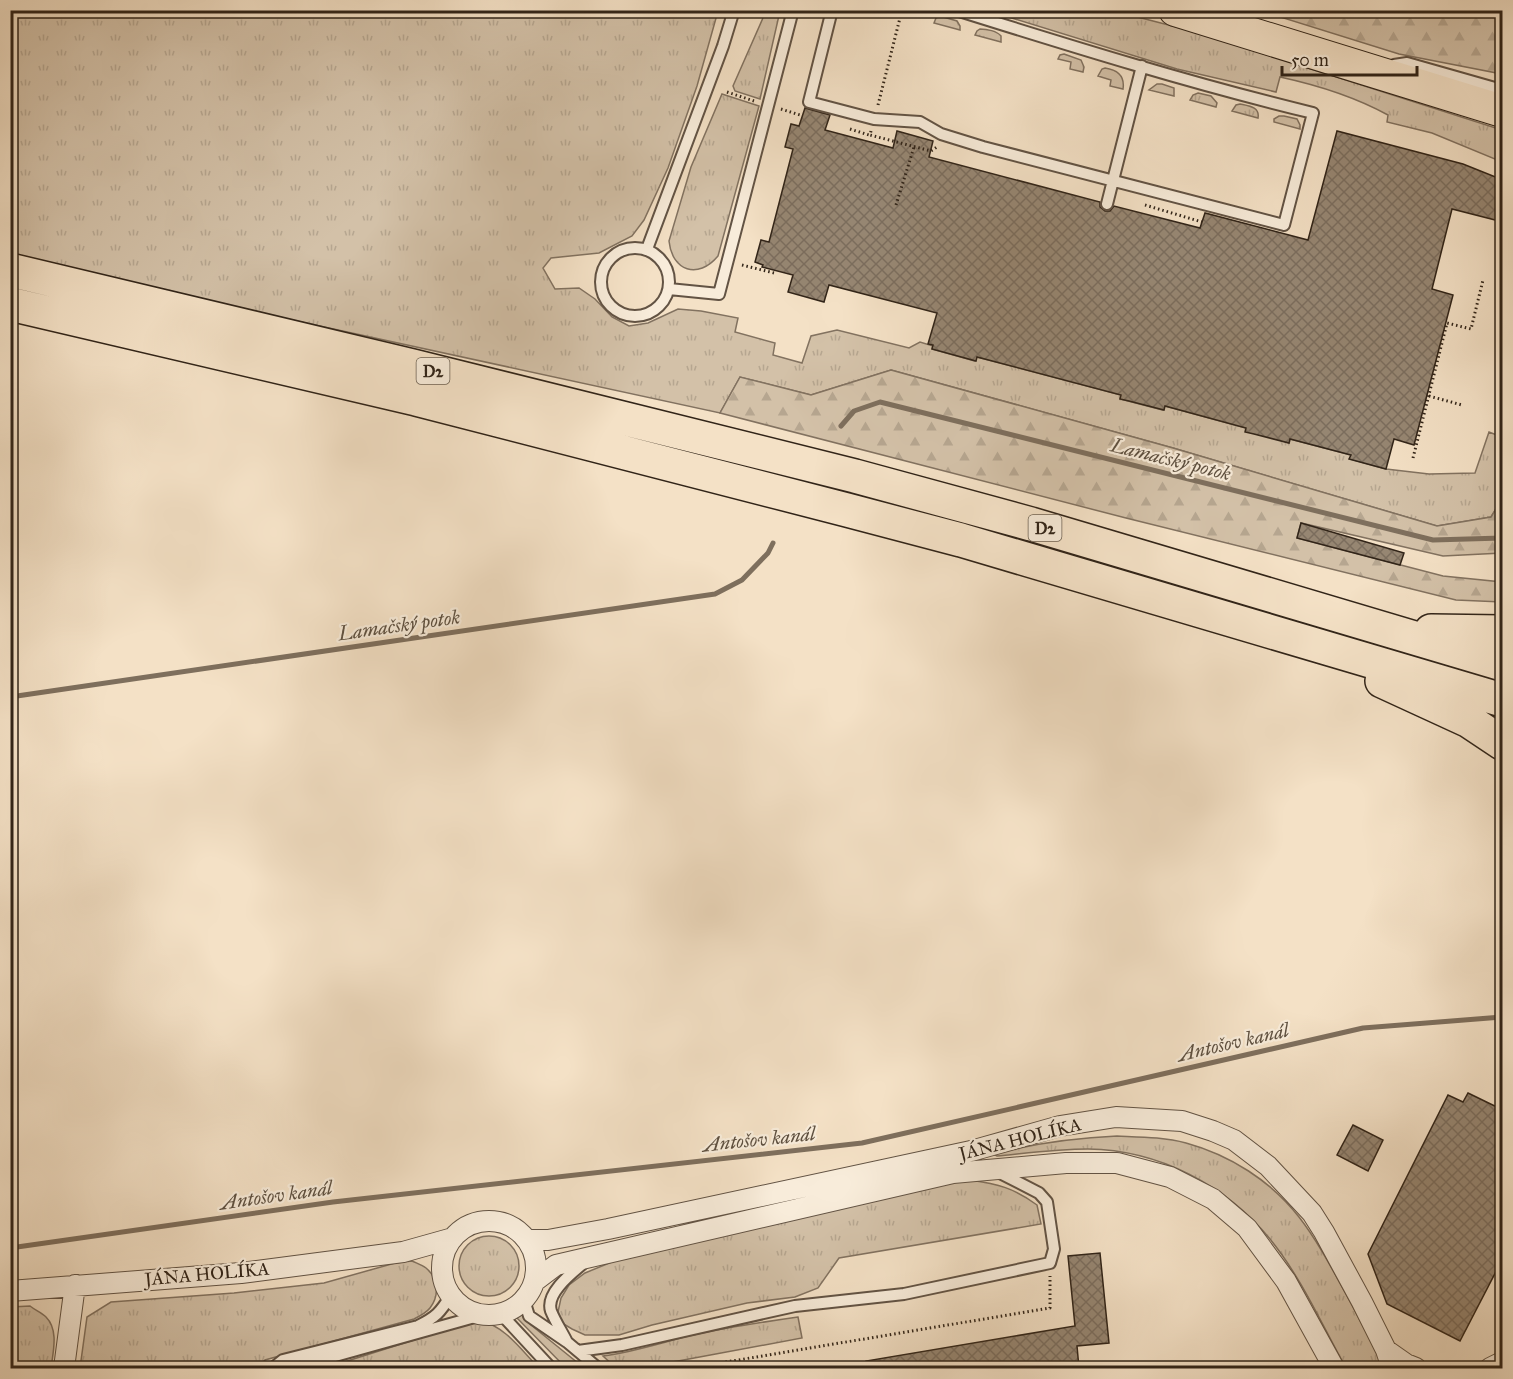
<svg xmlns="http://www.w3.org/2000/svg" width="1513" height="1379" font-family="'IM FELL Great Primer',serif">
<style>
.grass{fill:url(#grass-tufts);stroke:#827260;stroke-width:1.5}
.forest{fill:url(#forest-firs);stroke:#827260;stroke-width:1.5}
.lines{fill:none;stroke-linecap:round;stroke-linejoin:round}
.stream{stroke:#7e6f5d;stroke-width:5}
.building{fill:url(#building-cross-hatch);stroke:#312418;stroke-width:1.5}
.service-casing{stroke:#625344;stroke-width:14}
.minor-casing{stroke:#625344;stroke-width:22}
.primary-casing{stroke:#312418;stroke-width:34}
.motorway-casing{stroke:#312418;stroke-width:36}
.path{stroke:#312418;stroke-width:3;stroke-dasharray:1.5 3;stroke-linecap:butt}
.service{stroke:#f8ecda;stroke-width:10}
.minor{stroke:#f8ecda;stroke-width:20}
.primary{stroke:#f4e1c6;stroke-width:32}
.motorway{stroke:#f4e1c6;stroke-width:33}
.labels{text-anchor:middle;dominant-baseline:central;stroke-width:4.5;stroke-linejoin:round;paint-order:stroke}
.shield{fill:#f8ecda;stroke:#6d6052;stroke-width:1.5}
.shield-label{font-size:16px;font-weight:bold;fill:#312418}
.street-label{font-size:18px;fill:#312418;stroke:#f8ecda}
.water-label{font-size:20px;font-style:italic;fill:#5e5040;stroke:#f8ecda}
</style>
<defs>
<pattern id="grass-tufts" width="24" height="20" patternUnits="userSpaceOnUse" patternTransform="scale(1.5)"><rect width="24" height="20" fill="#d3c1a8"/><path d="M3 7l-1-3M5 7V3M7 7l1-3M15 17l-1-3M17 17v-4M19 17l1-3" fill="none" stroke="#b6a690"/></pattern>
<pattern id="forest-firs" width="22" height="20" patternUnits="userSpaceOnUse" patternTransform="scale(1.5)"><rect width="22" height="20" fill="#d3c1a8"/><path d="M5 1l3.5 6h-7zM16 11l3.5 6h-7z" fill="#b6a690"/></pattern>
<pattern id="building-cross-hatch" width="8" height="8" patternUnits="userSpaceOnUse" patternTransform="scale(1.5)"><rect width="8" height="8" fill="#968672"/><path d="M0 0l8 8M0 8l8-8" fill="none" stroke="#7b6d5d"/></pattern>
</defs>
<rect width="100%" height="100%" fill="#f4e1c6"/>
<filter id="stains"><feTurbulence type="fractalNoise" baseFrequency=".00333" numOctaves="4"/><feColorMatrix values="0 0 0 0 .2 0 0 0 0 .09 0 0 0 0 .02 0 0 0 .5 -.17"/></filter>
<radialGradient id="worn" r=".72"><stop offset=".6" stop-color="#630" stop-opacity="0"/><stop offset="1" stop-color="#630" stop-opacity=".3"/></radialGradient>
<path class="grass" d="M11 11H718L697 86 668 168 644 220 632 236 599 253 551 258 543 268 555 289 579 288 595 299 612 317 629 326 648 323 678 309 701 311 738 318 735 332 775 343 773 355 802 363 811 336 837 330 909 348 920 342 933 346 932 349 975 361 977 357 1121 395 1120 399 1163 410 1165 406 1246 428 1289 443 1290 439 1351 455 1350 459 1386 469 1429 474 1475 473 1489 432 1502 437V499L1491 517 1437 526 1173 448 891 370 811 395 740 377 720 413 11 259Z
M766 11H780L760 99 735 91 733 86Z
M989 11H1114L1196 32 1502 130V162L1432 133 1387 122 1388 115C1355 97 1317 85 1280 77L1276 92 1177 69Z
M940 16 957 21 960 26V30L934 23 936 18Z
M980 29C987 29 997 31 1001 36V42L975 35 977 31Z
M1064 54 1081 60 1084 67 1083 72 1070 69 1071 62 1058 59 1060 55Z
M1105 68C1118 70 1125 76 1123 89L1110 86 1111 80 1098 76 1102 69Z
M1157 84H1162L1174 88V96L1149 90Z
M1198 93 1211 96 1217 103 1216 107 1190 100 1193 95Z
M722 94 759 106 718 256C698 280 672 271 669 241L691 167Z
M1240 104C1249 106 1260 107 1258 118L1232 111 1236 105Z
M1279 116H1284L1297 119 1300 125V129L1274 122V119Z
M1117 1136C1140 1137 1164 1137 1186 1143 1230 1155 1271 1181 1299 1217 1316 1239 1329 1263 1342 1287 1357 1314 1371 1341 1385 1368H1346C1322 1325 1301 1277 1270 1239 1226 1185 1159 1150 1088 1149 1058 1149 1028 1153 997 1156L993 1154C1036 1143 1073 1138 1117 1136Z
M970 1180C998 1184 1014 1188 1037 1205L1041 1224 839 1258 818 1288 795 1297 747 1303 652 1325 619 1335H585L572 1329 562 1323 558 1312 561 1298 569 1285 585 1273 619 1259 945 1183Z
M459 1266a30 30 0 1 1 60 0a30 30 0 1 1-60 0Z
M412 1261C416 1263 422 1265 426 1268 438 1278 440 1295 430 1308 426 1313 420 1316 414 1319L265 1360 258 1368H80L87 1317 111 1302 234 1293 324 1283 395 1263Z
M30 1306C35 1310 42 1313 46 1317 59 1330 53 1352 51 1368H11V1307Z
M522 1310 526 1320 531 1325 584 1368H566L514 1315Z
M798 1317 802 1338 646 1367 644 1368H616L603 1356C634 1352 663 1342 693 1335 728 1327 763 1322 798 1317Z
M481 1321C505 1326 522 1351 539 1368H325L471 1322Z"/>
<path class="forest" d="M1261 11H1502V74L1399 54Z
M891 370 1173 448 1437 526 1491 517 1502 499V553L1443 556 1301 523 1297 538 1443 576 1502 582V602L1456 600 1126 518 720 413 740 377 811 395Z"/>
<g class="lines">
<path class="stream" d="M841 426 854 411 880 402 1433 540 1502 538
M10 697 715 594 742 580 768 553 773 543
M10 1248 333 1202 862 1143 1363 1028 1502 1017"/>
</g>
<path class="building" d="M805 108 830 115 825 130 893 148 897 131 933 141 929 157 1100 202V207L1105 211H1110L1114 206 1200 228 1205 213 1308 240 1337 131 1463 164 1503 180V222L1452 209 1432 289 1453 295 1414 445 1394 439 1386 469 1349 459 1351 455 1290 439 1289 443 1254 434 1245 432 1246 428 1165 406 1164 410 1129 401 1120 399 1121 395 977 357 976 361 932 349 933 345 928 344 937 313 829 285 824 302 788 292 793 275 762 267 763 265 755 262 761 240 769 242 793 149 785 147 791 124 799 126Z
M1301 523 1404 553 1400 565 1297 538Z
M1468 1093 1503 1110V1258L1460 1341 1387 1304 1368 1254 1448 1095 1463 1102Z
M1353 1125 1383 1140 1368 1171 1337 1155Z
M1100 1253 1109 1343 1077 1346 1079 1368H867L866 1361 1075 1326 1068 1256Z"/>
<g class="lines">
<g class="service-casing">
<path id="service" d="M832 10 809 102 874 119 920 122 941 134 983 147 1284 225 1313 113C1193 84 1074 47 956 10
M1394 65 1407 63 1502 90
M1107 204 1142 66
M601 282a34 34 0 1 1 68 0a34 34 0 1 1-68 0Z
M647 249 723 46 734 10
M669 289 719 294 793 10
M524 1300 529 1316 567 1342 598 1368
M501 1314 551 1368
M567 1342C562 1332 555 1321 551 1311 545 1293 573 1272 586 1261
M578 1351 622 1345 795 1306 904 1294 1050 1263 1054 1249 1047 1202 1039 1193 998 1172
M273 1368 283 1360 418 1326C436 1317 440 1313 451 1295
M298 1368 303 1365 482 1315"/>
</g>
<g class="minor-casing">
<path id="minor" d="M442 1268a47 47 0 1 1 94 0a47 47 0 1 1-94 0Z
M528 1240H548L608 1229 971 1151 1060 1126 1116 1117 1182 1121 1213 1131 1234 1140 1268 1166 1312 1213 1324 1232 1362 1302 1386 1350 1392 1368
M535 1281 556 1265 953 1173 1066 1163H1117L1170 1177 1213 1199 1247 1228 1286 1281 1334 1368
M10 1291 241 1273 403 1252 453 1238
M1386 1350 1406 1364 1416 1368
M64 1368 75 1285
M1490 1368 1502 1362"/>
</g>
<g class="primary-casing">
<path id="primary" d="M1175 10 1502 111"/>
</g>
<g class="motorway-casing">
<path id="motorway" d="M10 270 413 366 855 476 1031 524 1502 664
M10 304 416 399 847 510 961 540 1502 700
M1431 631 1502 632
M1382 681 1469 721 1502 743"/>
</g>
<path class="path" d="M727 92 754 101
M878 105 902 10
M781 109 800 115
M850 129 869 135
M871 131 870 135 931 151 937 147
M896 205 914 147
M1145 205 1202 222
M742 265 774 273
M1429 396 1462 405
M1413 458 1447 323 1471 329 1483 280
M690 1368 1050 1308V1276"/>
<use href="#service" class="service"/>
<use href="#minor" class="minor"/>
<use href="#primary" class="primary"/>
<use href="#motorway" class="motorway"/>
</g>
<g class="labels">
<g class="shield">
<rect x="416.5" y="358" width="33" height="26" rx="4.5"/>
<rect x="1028.5" y="515" width="33" height="26" rx="4.5"/>
</g>
<g class="shield-label">
<text x="433" y="371">D2</text>
<text x="1045" y="528">D2</text>
</g>
<g class="street-label">
<text transform="translate(1020 1139) rotate(-14)">JÁNA HOLÍKA</text>
<text transform="translate(207 1274) rotate(-5)">JÁNA HOLÍKA</text>
</g>
<g class="water-label">
<text transform="translate(1171 459) rotate(14)">Lamačský potok</text>
<text transform="translate(399 625) rotate(-8)">Lamačský potok</text>
<text transform="translate(1233 1042) rotate(-13)">Antošov kanál</text>
<text transform="translate(759 1139) rotate(-6)">Antošov kanál</text>
<text transform="translate(276 1195) rotate(-8)">Antošov kanál</text>
</g>
</g>
<rect width="1513" height="1379" fill="none" stroke="#f4e1c6" stroke-width="36"/>
<rect x="12" y="12" width="1489" height="1355" fill="none" stroke="#312418" stroke-width="3"/>
<rect x="18" y="18" width="1477" height="1343" fill="none" stroke="#312418" stroke-width="1.5"/>
<path d="M1282 66v9h135v-9" fill="none" stroke="#312418" stroke-width="3"/>
<text x="1291" y="66" font-size="18" fill="#312418" stroke="#f8ecda" stroke-width="4.5" paint-order="stroke">50 m</text>
<rect width="100%" height="100%" filter="url(#stains)"/>
<rect width="100%" height="100%" fill="url(#worn)"/>
</svg>
